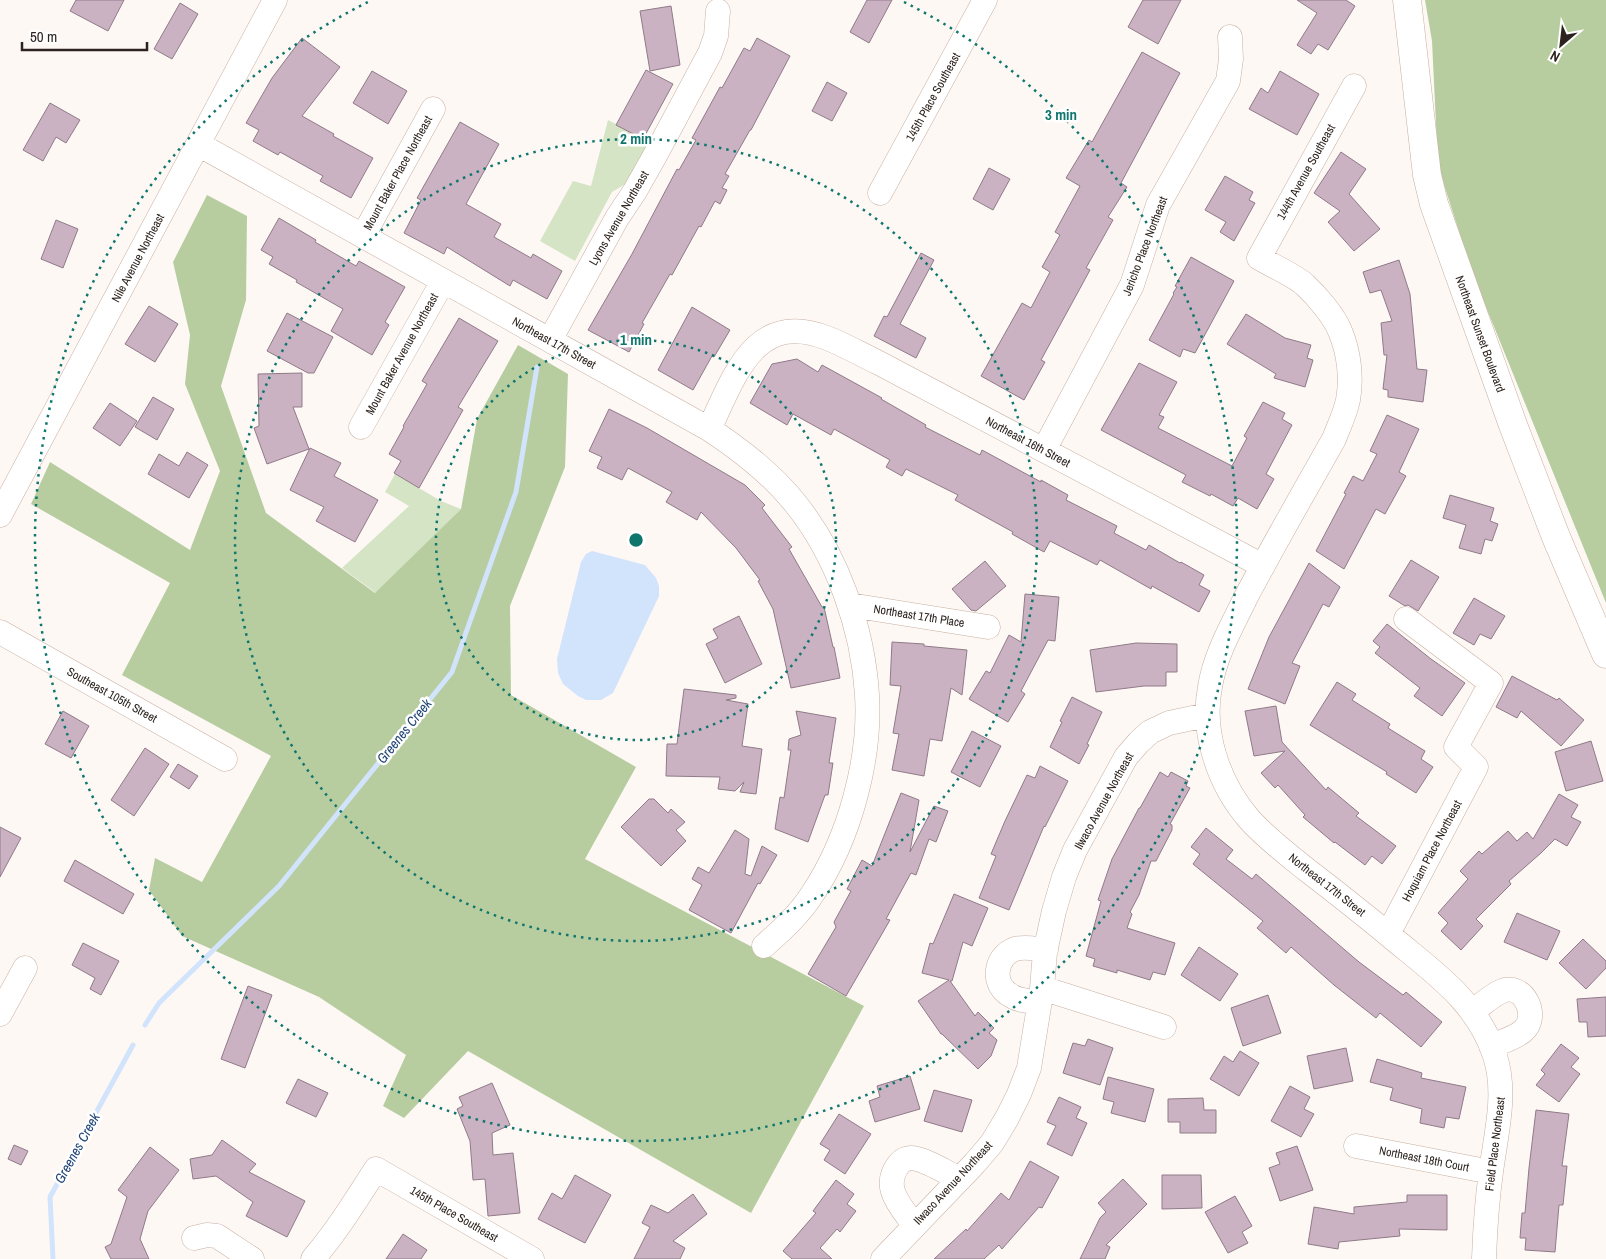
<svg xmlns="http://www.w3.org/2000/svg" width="1606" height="1259" font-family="'Archivo Narrow',sans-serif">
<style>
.green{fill:#d4e4c4}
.forest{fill:#b7cda0}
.water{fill:#d2e3fc}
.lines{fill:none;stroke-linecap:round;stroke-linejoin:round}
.stream{stroke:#d2e3fc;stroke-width:5}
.building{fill:#cab2c2;stroke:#907a88}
.minor-casing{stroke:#c8afa1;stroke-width:25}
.major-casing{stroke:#c8afa1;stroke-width:29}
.minor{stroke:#fff;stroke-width:24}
.major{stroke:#fff;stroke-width:28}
.ring{fill:none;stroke:#0f766e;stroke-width:2.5;stroke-dasharray:2.5 5}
.labels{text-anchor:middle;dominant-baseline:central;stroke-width:5;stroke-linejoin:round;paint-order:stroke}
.street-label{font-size:12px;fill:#2c231e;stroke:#fff}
.water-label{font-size:14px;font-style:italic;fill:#224577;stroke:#fff}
.centre{fill:#0f766e;stroke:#fff;stroke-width:2.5}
.ring-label{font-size:15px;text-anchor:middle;font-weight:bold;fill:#0f766e;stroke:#fff;stroke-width:5;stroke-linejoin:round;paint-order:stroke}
</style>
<rect width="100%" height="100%" fill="#fef8f5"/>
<path class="green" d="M608 120 651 142 629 182 612 192 575 261 540 241 573 181 591 186Z
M395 474 441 501 461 509 376 593 342 568 409 506 385 492Z"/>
<path class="forest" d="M1425 0H1606V603L1473 275 1438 166 1432 41Z
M207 195 247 216 246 300 221 386 266 513 375 593 461 509 477 419 518 345 568 374 565 467 510 606 511 695 636 767 585 859 864 1006 751 1213 468 1051 404 1118 383 1106 406 1055 319 997 182 936 149 890 155 858 202 882 271 756 122 675 170 583 31 504 50 462 190 550 220 471 185 384 190 335 173 262Z"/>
<path class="water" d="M592 551 645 565 656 578 659 586V596L613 693 601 700H586L578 696 563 684 558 673 557 659 581 562 586 554Z"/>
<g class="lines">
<path class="stream" d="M145 1025 159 1003 279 886 452 672 516 492 537 367
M53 1259 50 1197 133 1045"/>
</g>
<path class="building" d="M76 0H124L108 31 70 11Z
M867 0H892L869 43 850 32Z
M1143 0H1181L1158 44 1128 27Z
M1297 0H1346L1355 6 1328 50 1318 44 1311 54 1297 45 1317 13Z
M180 3 198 14 172 59 154 49Z
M671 6 680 65 650 71 640 11Z
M302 38 340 67 302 116 334 134 333 136 373 158 351 198 320 181 323 176 280 152 278 155 253 141 259 130 246 123 272 78Z
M757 38 790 56 751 130H750L725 174 729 176 722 188 727 190 720 204 715 201 701 227 699 226 672 275 670 274 642 323 644 324 629 352 588 330 632 254 677 169 679 170 696 140 692 138 720 87 722 88 744 48 750 51Z
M1142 52 1180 73 1121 183 1127 187 1108 217 1113 220 1086 268 1090 270 1041 360 1045 362 1024 400 981 376 1022 303 1031 308 1050 272 1042 267 1060 235 1055 232 1080 186 1066 178 1089 140 1092 142Z
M646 70 673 84 643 139 616 125Z
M372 71 407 91 388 124 353 103Z
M1280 71 1319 94 1297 135 1249 109 1261 88 1268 93Z
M827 82 847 93 832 121 812 111Z
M50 103 80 120 66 143 56 137 43 161 23 150Z
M460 122 499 144 466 204 501 224 494 237 531 258 533 254 562 271 547 299 513 280 510 286 447 247 444 254 404 233 421 200 417 198Z
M1341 152 1366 169 1349 194 1380 229 1354 251 1328 222 1340 211 1314 193Z
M989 168 1010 179 993 210 973 199Z
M1225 176 1253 192 1249 200 1255 203 1234 241 1220 232 1226 222 1205 210Z
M279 218 316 240 315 242 356 266 359 261 405 287 385 322 389 325 372 355 331 331 343 309 296 282 297 280 269 264 273 257 261 250Z
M56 220 78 229 63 268 41 259Z
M921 253 934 260 900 324 926 338 916 358 874 336 884 316 887 317Z
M1191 257 1234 281 1195 353 1183 349 1180 357 1149 340 1174 294 1173 293 1177 287 1175 286Z
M1399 260 1410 294 1417 369 1427 370 1423 402 1388 397V390L1383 389 1387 355H1384L1381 323 1392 321 1381 290 1370 293 1363 272Z
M149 306 178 324 155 362 125 344Z
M692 307 730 330 714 357 712 356 693 390 658 370Z
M287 313 333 337 314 373H308L267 351Z
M1246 314 1285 338 1311 345 1307 358 1313 360 1305 387 1274 378 1276 374 1227 344Z
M459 318 498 341 458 407 463 410 419 488 394 473 401 461 389 454 404 427 403 426 427 384 422 381Z
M797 359 818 372 822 365 882 398 881 399 926 425 925 427 980 455 982 450 1041 482V480L1068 495 1066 500 1117 526 1114 533 1146 550 1149 545 1180 563 1181 562 1204 575 1199 585 1210 591 1199 612 1152 586 1151 589 1100 560 1097 565 1050 541 1044 552 1012 534 1013 532 955 500 958 495 906 469 902 476 886 467 890 460 834 429 831 435 793 414 787 425 750 403 772 364Z
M1139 363 1177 382 1159 415 1164 417 1158 428 1232 466 1247 438 1244 436 1263 402 1285 413 1282 419 1292 425 1266 474 1274 479 1257 509 1238 498 1233 506 1211 494 1210 496 1182 482 1186 475 1101 430Z
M302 373V407H293L309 449 267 464 254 428 259 426 258 374Z
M153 397 174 409 157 440 135 427Z
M110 403 137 421 120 446 93 428Z
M609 409 647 428 745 485 765 505 762 508 792 547 789 549 822 607H824L833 647H834L840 678 791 688 773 609 758 581 760 580 736 548 701 512 697 520 666 502 672 492 628 468 622 480 597 468 602 457 589 451Z
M1387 415 1419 429 1399 472 1406 476 1385 514 1376 509 1344 569 1316 551 1346 494 1344 493 1353 476 1363 481 1377 454 1370 451Z
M310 448 341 463 334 476 378 500 355 542 316 521 324 507 290 490Z
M187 452 208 465 189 498 148 474 159 454 179 466Z
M1450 495 1494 508 1490 521 1498 524 1492 541 1485 539 1481 554 1459 548 1466 525 1443 518Z
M1411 560 1439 577 1418 611 1408 605 1405 606 1389 596Z
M985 561 1006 586 976 611 971 610 952 589Z
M1309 563 1340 587 1329 607 1323 604 1292 663 1300 666 1285 704 1248 689 1269 637Z
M1025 594 1059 597 1055 641 1048 640 1021 691 1025 694 1008 722 969 699 986 671 990 673 1009 635 1021 642Z
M1474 598 1505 616 1491 639 1480 634 1474 645 1453 633Z
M739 616 762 664 725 683 706 644 718 638 713 629Z
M1387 624 1431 659 1465 683 1442 716 1414 696 1420 688 1375 653 1380 647 1373 641Z
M892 642 924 644V646L967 650 962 695 951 688 942 741 930 739 924 776 892 770 899 734 893 733 901 686 890 685Z
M1136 643 1177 644V672H1166V686H1144L1096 692 1090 650Z
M1512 676 1557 700 1559 698 1584 720 1561 746 1521 711 1517 718 1496 707Z
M1337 682 1356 694 1352 700 1390 724 1388 728 1425 751 1421 759 1433 767 1416 793 1386 774 1387 772 1310 725Z
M684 689 736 695V698L726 700 748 704 742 746 762 749 756 794 740 792 744 782 735 791 718 789 720 777 666 776 667 744H677Z
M1072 697 1102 712 1087 744 1089 745 1079 764 1050 747 1062 722 1060 721Z
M1276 706 1282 742 1326 790 1328 787 1359 813 1356 816 1396 846 1382 864 1372 856 1365 865 1335 842 1334 843 1303 817 1305 815 1278 785 1275 788 1261 773 1285 751 1254 756 1245 711Z
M63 711 89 726 71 758 45 744Z
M796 711 836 718 829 763H833L828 795H825L808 842 775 829 780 797 784 798 791 750H788L789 739 801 735Z
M972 731 1001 746 980 787 951 772Z
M1591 741 1603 781 1566 791 1555 752Z
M145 748 169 764 134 816 111 800Z
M178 764 198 776 189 789 170 777Z
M1040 766 1068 781 1045 827 1044 826 1009 910 979 898 996 856 991 854 1005 821 1027 775 1035 778Z
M1160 772 1168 777 1171 772 1188 781 1186 786 1190 788 1170 824 1172 825V830L1156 861H1151L1139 895 1130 912 1132 914 1127 928 1175 943 1165 975 1153 972 1150 980 1117 970V973L1093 966 1095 959 1086 956 1101 901 1098 900 1112 859 1139 808H1140Z
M901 793 919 800 910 852 934 806 948 811 936 842 929 839 916 875 911 873 886 919 890 920 846 996 808 974 836 927 834 922 851 891 847 889 862 860 872 866Z
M1559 794 1578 805 1571 817 1581 822 1567 846 1555 839 1541 853 1509 881 1511 884 1476 919 1483 926 1461 950 1441 931 1448 923 1438 913 1468 879 1460 871 1479 851 1482 854 1508 831 1517 841 1527 832 1533 839Z
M649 799H654L668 813 671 809 685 822 676 830 686 841 661 866 621 827Z
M0 827 21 838 0 877Z
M1206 828 1233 850 1226 859 1252 879 1256 874 1359 962 1403 995 1406 992 1442 1022 1421 1047 1380 1013 1376 1018 1334 985 1291 947 1286 953 1257 928 1263 921 1193 864 1200 854 1191 847Z
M735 830 749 839 745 874 751 876 762 846 777 855 760 884 758 883 731 933 689 910 702 885 692 879 698 867 709 873Z
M75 860 134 894 123 914 64 881Z
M954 894 988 908 972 946 963 942 952 981H950L975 1016 978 1012 994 1028 989 1033 997 1040 991 1056 978 1069 942 1034H941L918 1001 949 980 922 973 930 943 933 944Z
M1517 913 1560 931 1547 960 1504 942Z
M1583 939 1606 961V968L1586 989 1559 963Z
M83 943 119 961 101 995 90 989 95 978 72 965Z
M1199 947 1238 974 1220 1001 1181 975Z
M248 986 272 995 245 1068 221 1059Z
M1268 995 1281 1033 1243 1046 1231 1008Z
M1606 997V1036L1588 1037 1587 1022H1579L1577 999Z
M1088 1039 1113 1048 1100 1085 1063 1073 1073 1043 1085 1046Z
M1561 1044 1579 1058 1571 1067 1580 1074 1559 1102 1536 1085 1545 1074 1541 1070Z
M1346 1048 1353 1081 1314 1089 1307 1056Z
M1240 1051 1259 1063 1239 1096 1210 1079 1224 1056 1233 1062Z
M1377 1059 1422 1073 1421 1078 1466 1087 1459 1119 1446 1117 1444 1128 1420 1123 1422 1109 1390 1100 1393 1088 1370 1082Z
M910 1076 920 1109 875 1122 869 1101 880 1097 877 1086Z
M1108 1077 1154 1089 1145 1122 1111 1113 1114 1102 1103 1099Z
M298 1079 328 1093 316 1117 286 1103Z
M492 1083 510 1125 492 1133 493 1155 513 1153 520 1213 488 1216 485 1179 473 1180 470 1141 457 1109 463 1106 459 1097Z
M1290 1086 1310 1097 1304 1109 1314 1114 1301 1137 1271 1121Z
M934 1090 972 1100 962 1132 924 1121Z
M1059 1097 1081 1107 1076 1118 1087 1123 1072 1156 1047 1144 1056 1126 1047 1122Z
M1203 1098 1204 1110H1216V1133H1180V1122H1168V1099Z
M1536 1110 1569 1114 1562 1166H1567L1563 1205H1559L1555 1252 1525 1250 1526 1238H1520L1522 1213H1525L1529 1168Z
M839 1114 871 1134 845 1174 824 1160 830 1150 820 1144Z
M222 1140 256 1164 249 1172 305 1201 287 1237 246 1216 253 1202 216 1176 193 1179 190 1159 212 1155Z
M14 1145 28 1151 21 1165 8 1159Z
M1297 1146 1313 1190 1280 1201 1269 1168 1280 1164 1276 1153Z
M150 1147 179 1170 148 1211 140 1239 149 1259H111L105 1247 111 1244 127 1197 118 1190Z
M1030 1161 1059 1177 1042 1208 1039 1207 1002 1249 999 1245 984 1259H934L966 1229 967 1231 1001 1193 1009 1200Z
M575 1175 611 1195 585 1243 538 1219 552 1193 562 1199Z
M1162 1175H1201L1202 1208 1162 1209Z
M1123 1179 1147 1204 1106 1245 1110 1247 1105 1259H1080L1100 1218 1106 1212 1098 1203Z
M836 1180 854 1194 847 1204 856 1211 840 1232 837 1229 820 1248 832 1259H792L783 1251 816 1213 813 1211Z
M693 1194 707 1214 673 1241 685 1248 680 1259H634L650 1227 642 1223 651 1205 668 1213Z
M1407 1195H1447V1230L1399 1229 1400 1236 1339 1242 1338 1249 1308 1244 1314 1207 1354 1214V1207L1407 1202Z
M1235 1196 1252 1226 1242 1232 1248 1243 1228 1253 1205 1212Z
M403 1234 427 1250 421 1259H386Z"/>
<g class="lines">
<g class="minor-casing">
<path id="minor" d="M1354 86 1259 258C1271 265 1296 276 1305 285 1317 296 1334 316 1340 331 1349 352 1352 378 1348 400 1345 414 1339 426 1334 439 1304 492 1274 544 1246 597 1232 626 1215 655 1210 687 1201 733 1219 784 1249 819 1266 838 1287 854 1307 870 1337 893 1366 916 1395 940 1436 974 1478 1003 1495 1056 1507 1094 1496 1133 1491 1172 1487 1200 1485 1230 1484 1259
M198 144 709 429C741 450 771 473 795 503 837 555 863 628 867 695 871 760 849 839 813 893 800 914 782 930 764 946
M880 193 985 0
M363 236 433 109
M550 340 617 218 635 191 657 152 710 53 716 36 718 11
M361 427 443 281
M709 429C734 378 754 309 827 338 845 345 862 355 879 363L1263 566
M1044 450 1132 285 1158 205 1228 81 1231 59 1230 37
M0 515 275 0
M850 605 988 627
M0 632 225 759
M1388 934 1476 767 1456 747 1491 683 1406 619
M1042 988 1164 1027
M1040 1002C1030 1001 1018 1001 1010 995 991 984 995 956 1015 949 1025 946 1036 949 1046 950
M1473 1011C1482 1005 1492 995 1502 991 1524 982 1540 1017 1523 1031 1515 1038 1501 1042 1491 1046
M0 1014 25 968
M1356 1146 1491 1172
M914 1225C900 1205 881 1187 899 1164 904 1158 910 1157 917 1159 930 1162 947 1173 960 1179
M194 1238 207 1235 217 1236 252 1259
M313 1259C337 1231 356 1200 376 1169L532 1259
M883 1259 975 1163 992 1143 1007 1118 1019 1094 1029 1068 1042 988 1045 952 1054 911 1064 877 1075 850 1126 757 1139 742 1150 732 1169 723 1207 715"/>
</g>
<g class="major-casing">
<path id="major" d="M1407 0 1427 175 1434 204 1513 425 1556 537 1606 654"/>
</g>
<use href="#minor" class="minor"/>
<use href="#major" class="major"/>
</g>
<g class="ring">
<circle cx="636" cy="540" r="200"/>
<circle cx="636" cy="540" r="401"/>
<path d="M904 2A601 601 0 1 1 368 2"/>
</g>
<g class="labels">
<g class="street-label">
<text transform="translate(933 97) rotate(-61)">145th Place Southeast</text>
<text transform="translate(1306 172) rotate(-61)">144th Avenue Southeast</text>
<text transform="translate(398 173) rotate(-61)">Mount Baker Place Northeast</text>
<text transform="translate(619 218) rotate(-60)">Lyons Avenue Northeast</text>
<text transform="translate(1145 246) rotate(-69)">Jericho Place Northeast</text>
<text transform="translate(138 258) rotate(-62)">Nile Avenue Northeast</text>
<text transform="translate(1480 334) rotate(70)">Northeast Sunset Boulevard</text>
<text transform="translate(554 343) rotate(29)">Northeast 17th Street</text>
<text transform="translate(402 354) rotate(-61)">Mount Baker Avenue Northeast</text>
<text transform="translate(1028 442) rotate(28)">Northeast 16th Street</text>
<text transform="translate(919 616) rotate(9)">Northeast 17th Place</text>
<text transform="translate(112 695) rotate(29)">Southeast 105th Street</text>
<text transform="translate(1104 801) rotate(-61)">Ilwaco Avenue Northeast</text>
<text transform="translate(1432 851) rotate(-62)">Hoquiam Place Northeast</text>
<text transform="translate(1327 885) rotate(38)">Northeast 17th Street</text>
<text transform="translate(1495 1144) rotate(-83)">Field Place Northeast</text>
<text transform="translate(1424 1159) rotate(11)">Northeast 18th Court</text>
<text transform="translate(953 1183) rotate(-47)">Ilwaco Avenue Northeast</text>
<text transform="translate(454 1214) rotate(30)">145th Place Southeast</text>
</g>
<g class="water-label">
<text transform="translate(404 731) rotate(-51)">Greenes Creek</text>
<text transform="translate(77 1148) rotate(-61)">Greenes Creek</text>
</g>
</g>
<circle cx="636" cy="540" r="8" class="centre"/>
<g class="ring-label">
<text x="1061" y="120">3 min</text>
<text x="636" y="144">2 min</text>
<text x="636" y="345">1 min</text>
</g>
<g transform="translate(1561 45) rotate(208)" stroke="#ffffff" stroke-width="4" paint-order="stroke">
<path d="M0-4L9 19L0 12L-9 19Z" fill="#2c231e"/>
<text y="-8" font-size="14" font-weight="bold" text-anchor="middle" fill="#2c231e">N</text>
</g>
<path d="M22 42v8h125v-8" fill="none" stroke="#2c231e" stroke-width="2.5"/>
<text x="30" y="42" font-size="15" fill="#2c231e" stroke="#ffffff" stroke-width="4" paint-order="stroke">50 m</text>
</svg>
